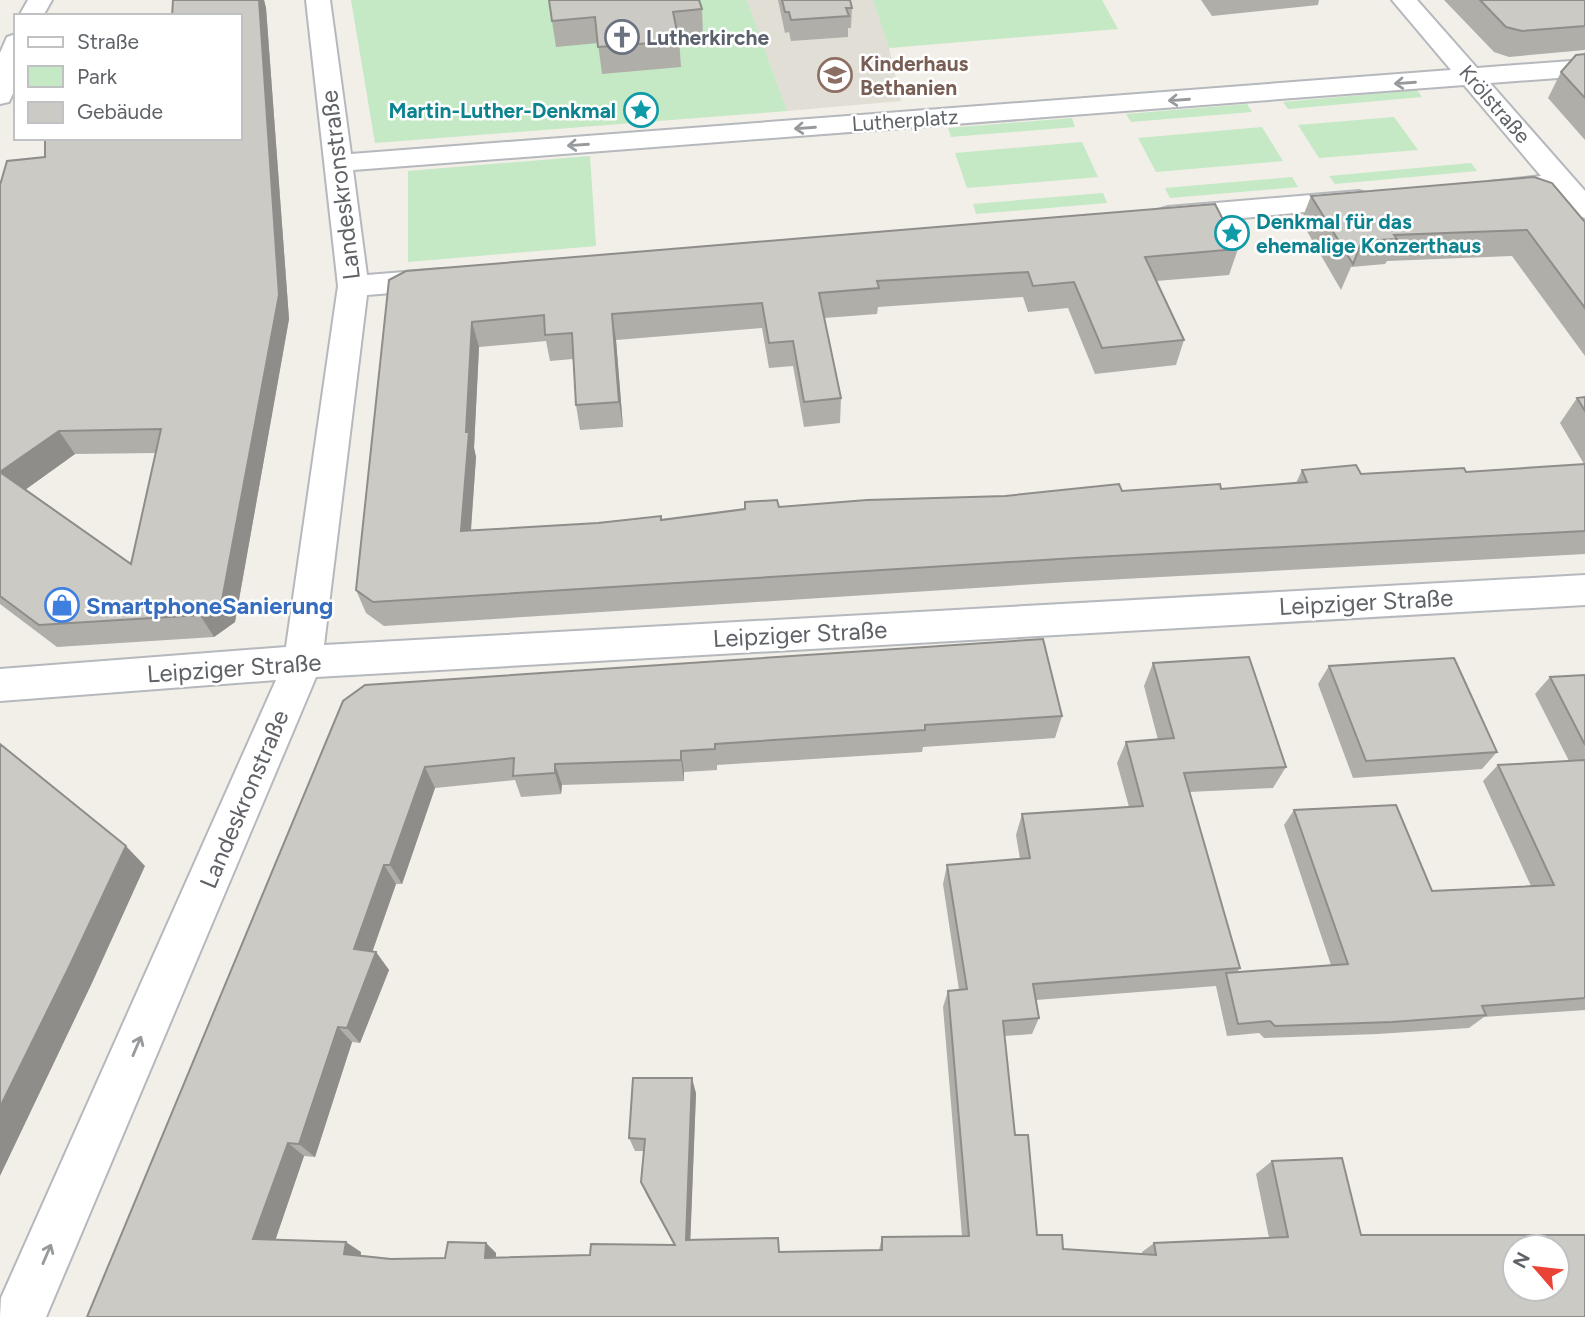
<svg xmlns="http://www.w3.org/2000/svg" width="1585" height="1317" font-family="Figtree,sans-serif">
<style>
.education{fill:#e1ded6}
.green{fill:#c5e8c5}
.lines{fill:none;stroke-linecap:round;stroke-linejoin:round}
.minor-casing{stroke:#b5b8bc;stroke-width:4}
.minor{fill:#fff;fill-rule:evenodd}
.wall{fill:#afaea9;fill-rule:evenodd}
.shaded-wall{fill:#8f8d8a}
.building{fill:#cccac5;stroke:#8f8d8a;stroke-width:2;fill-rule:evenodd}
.oneway{stroke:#979a9d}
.labels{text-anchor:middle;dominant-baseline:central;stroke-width:5;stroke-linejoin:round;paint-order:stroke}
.far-worship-label{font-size:21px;font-weight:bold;fill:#5b616d;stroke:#fff;text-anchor:start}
.far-education-label{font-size:21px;font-weight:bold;fill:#785e54;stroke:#fff;text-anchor:start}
.far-street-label{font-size:21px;fill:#5f6368;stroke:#fff}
.far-culture-label{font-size:21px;font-weight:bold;fill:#0d838f;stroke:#fff;text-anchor:end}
.street-label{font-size:24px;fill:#5f6368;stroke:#fff}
.shop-label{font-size:24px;font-weight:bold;fill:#366cbe;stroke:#fff;text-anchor:start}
</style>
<rect width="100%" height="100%" fill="#f1efe8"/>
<path class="education" d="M747 0H873L889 48 901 101 787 111Z"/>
<path class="green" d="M351 0H747L787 111 375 143Z
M873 0H1102L1118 29 889 48Z
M1417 90 1422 97 1288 109 1283 102Z
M1247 104 1252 112 1131 122 1126 114Z
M1394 117 1418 150 1319 158 1298 125Z
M1072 118 1075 127 951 137 948 128Z
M1262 127 1283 161 1156 172 1138 138Z
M1082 142 1098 177 967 188 955 153Z
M590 156 596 246 408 262V171Z
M1471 163 1477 171 1335 184 1329 176Z
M1292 177 1298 187 1170 198 1165 188Z
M1103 193 1107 203 976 214 973 204Z"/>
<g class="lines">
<g class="minor-casing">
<path id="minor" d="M28 0H52L43 16H19Z
M306 0H330L351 154 1451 70 1392 0H1417L1477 68 1585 60V76L1490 83 1585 191V218L1575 215 1554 191 1499 197 1489 194 1485 188 1489 182 1541 176 1464 85 353 170 367 275 442 269 453 272 457 279 453 286 442 289 367 295 324 645 1585 575V605L316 677 46 1317H0L1 1298 276 680 0 701V669L286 647 338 286Z
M16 34V87L9 102 0 104V53L7 37Z
M1359 191 1369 194 1373 200 1369 206 1168 225 1158 222 1154 216 1158 210 1168 207Z"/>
</g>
<use href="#minor" class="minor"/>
</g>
<path class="wall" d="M173 0H264L266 8 289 319 235 622 214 637 57 647 0 604V185L45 157 240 138ZM156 453 131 564 26 489 75 454Z
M778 0H850L852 8 851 28H848V37L791 41 789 32 785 33Z
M1201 0H1319L1318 5 1212 16Z
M1444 0H1585V50L1509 57 1494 52Z
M702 9 703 36 679 38 681 67 602 74 598 43 556 47 552 21Z
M1585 51V140L1548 98 1561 72 1584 54Z
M1311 196 1585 222V356L1512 256 1387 261 1385 264 1351 267 1341 290 1301 221Z
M1238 249 1229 275 1156 281 1184 340 1176 365 1095 374 1068 308 1028 312 1023 297 878 307 877 314 824 318 841 398 840 423 804 427 793 366 769 368 762 328 616 340 623 427 580 430 576 405 573 359 550 361 546 341 479 347 474 448 476 457 471 531 662 519 779 507 1122 491 1221 489 1296 483 1302 470 1361 474 1466 472 1584 464 1560 423 1577 398 1585 397V554L1068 582 384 626 366 613 356 590 389 280Z
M1153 663 1286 767 1273 788 1189 792 1240 968 1237 972 1331 965 1284 825 1294 810 1432 891 1531 886 1483 781 1498 765 1569 761 1535 694 1550 677 1585 675V1010L1484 1017 1469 1028 1378 1034 1264 1038 1259 1033 1227 1036 1216 986 1036 1000 1039 1018 1032 1034 1004 1036 1015 1135 1037 1235 1063 1249 1142 1254V1252L1154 1243 1269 1238 1256 1174 1272 1161 1361 1235H1585L87 1317 343 701 1062 716 1055 738 923 747 922 752 717 765V770L684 772V781L562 785 561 794 521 797 515 780 435 788 402 884H396L372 952H376L389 970 360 1043 352 1042 315 1157 304 1156 275 1240 361 1252V1256L391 1259 445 1258 486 1243 496 1253V1258L590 1255 674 1245 646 1194 641 1182 644 1151H635L629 1138 696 1093 690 1239 779 1252 879 1250 882 1237 962 1236 943 1007 948 991 959 990 943 884 947 865 1020 859 1016 835 1022 814 1129 807 1117 763 1126 742 1158 740 1144 686Z
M1329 666 1497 752 1482 769 1353 778 1318 684Z"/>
<path class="shaded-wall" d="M259 0H264L266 8 289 319 235 622 214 637 200 615Z
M612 314 616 340 623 427 619 402Z
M472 322 479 347 474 448 476 457 469 555 461 531Z
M59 431 75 454 18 495 0 472Z
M681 751 684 772V781L681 760Z
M555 764 562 785 561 794 555 773Z
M425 767 435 788 402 884 390 865Z
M126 846 145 866 92 983 0 1176V1107Z
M384 865 396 884 367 967 354 949Z
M376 952 389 970 360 1043 347 1028Z
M338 1027 352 1042 315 1157 299 1144Z
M692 1078 696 1093 690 1250 686 1240Z
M288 1143 304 1156 272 1250 253 1239Z
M346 1242 361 1252 359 1264 344 1254Z
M486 1243 496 1253 495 1268 485 1258Z"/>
<path class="building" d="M173 0H259L279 295 222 600 200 615 39 625 0 596V185L7 161 45 157V138H240V16H172ZM161 429 131 564 0 472 59 431Z
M549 0H699L702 9 673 12 679 41 598 47 595 17 552 21Z
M782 0H850L852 8H846L849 16 791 20 789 12H785Z
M1480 0H1585V26L1522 31 1506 27Z
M1585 54V98L1561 72 1576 55Z
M1534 177 1552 183 1585 222V308L1527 230 1394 235 1397 239 1362 241 1353 264 1311 196Z
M1215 204 1238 249 1145 257 1184 340 1102 348 1074 282 1033 286 1028 272 877 281 879 288 819 293 841 398 804 402 793 341 769 343 762 303 612 314 619 402 576 405 572 333 545 335 544 315 472 322 466 432H469L461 531 598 523 661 516V520L745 509V502L777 500 779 507 867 500 1005 496 1119 484 1122 491 1220 484 1221 489 1307 482 1302 470 1356 465 1361 474 1464 468 1466 472 1585 464V531L1075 558 373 602 356 590 389 280 406 271Z
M1585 397V411L1577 398Z
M1043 639 1062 716 925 725V730L715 744V749L681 751V760L555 764V773L513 776 514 758 425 767 390 865H384L354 949 376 952 347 1028 338 1027 299 1144 288 1143 253 1239 346 1242 344 1254 391 1259 445 1258 448 1242 486 1243 485 1258 590 1255 591 1244 675 1245 641 1182 645 1139 629 1138 633 1078H692L686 1240 778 1238 779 1252 882 1250V1237L969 1236 948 991 967 989 947 865 1030 858 1022 814 1143 806 1126 742 1174 738 1153 663 1249 657 1286 767 1184 773 1240 968 1033 984 1039 1018 1003 1021 1015 1135H1028L1037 1235H1062L1063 1249 1156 1255 1154 1243 1288 1237 1272 1161 1342 1158 1361 1235H1585V1317H87L343 701 365 685ZM1515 1247H1557V1289H1515Z
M1454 658 1497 752 1366 761 1329 666Z
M1585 675V745L1550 677Z
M0 744 126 846 70 965 0 1107Z
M1585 760V998L1482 1006 1486 1015 1392 1022 1275 1026 1270 1021 1238 1024 1226 973 1348 964 1294 810 1396 805 1432 891 1554 885 1498 765Z"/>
<defs><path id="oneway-shaft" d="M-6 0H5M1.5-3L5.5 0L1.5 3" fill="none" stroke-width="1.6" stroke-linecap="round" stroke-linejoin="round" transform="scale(1.75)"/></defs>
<g class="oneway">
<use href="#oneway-shaft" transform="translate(1405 83) rotate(176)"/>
<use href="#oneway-shaft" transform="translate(1179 100) rotate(176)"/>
<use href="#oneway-shaft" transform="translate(805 128) rotate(176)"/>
<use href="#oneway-shaft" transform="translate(578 145) rotate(176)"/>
<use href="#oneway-shaft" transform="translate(137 1046) rotate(-67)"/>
<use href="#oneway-shaft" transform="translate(47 1254) rotate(-67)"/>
</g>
<defs>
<g id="church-ring" transform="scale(1.75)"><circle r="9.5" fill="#fff" stroke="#6b7280" stroke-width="1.5"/><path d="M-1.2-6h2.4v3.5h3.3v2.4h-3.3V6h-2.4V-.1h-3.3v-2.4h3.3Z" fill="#6b7280"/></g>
<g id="school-ring" transform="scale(1.75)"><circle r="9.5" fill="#fff" stroke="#8d6e63" stroke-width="1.5"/><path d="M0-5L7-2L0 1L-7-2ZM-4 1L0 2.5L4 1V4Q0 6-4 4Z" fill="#8d6e63"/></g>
<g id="sight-ring" transform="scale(1.75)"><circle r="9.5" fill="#fff" stroke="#0f9aa8" stroke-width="1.5"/><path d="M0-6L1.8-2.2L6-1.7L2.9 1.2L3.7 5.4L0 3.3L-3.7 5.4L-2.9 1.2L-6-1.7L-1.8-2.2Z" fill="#0f9aa8"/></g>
<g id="shop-ring" transform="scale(1.75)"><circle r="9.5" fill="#fff" stroke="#3f7fe0" stroke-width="1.5"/><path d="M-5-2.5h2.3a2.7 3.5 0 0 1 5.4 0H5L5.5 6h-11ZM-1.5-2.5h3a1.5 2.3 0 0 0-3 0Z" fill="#3f7fe0"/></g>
</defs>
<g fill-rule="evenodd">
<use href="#church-ring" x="622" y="37"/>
<use href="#school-ring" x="835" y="75"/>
<use href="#sight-ring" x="641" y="110"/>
<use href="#sight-ring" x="1232" y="233"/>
<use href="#shop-ring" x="62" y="605"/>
</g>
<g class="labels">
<g class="far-worship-label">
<text x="646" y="37">Lutherkirche</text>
</g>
<g class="far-education-label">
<text x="860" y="63">Kinderhaus<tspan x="860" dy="24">Bethanien</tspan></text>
</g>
<g class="far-street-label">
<text transform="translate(1495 104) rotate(49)">Krölstraße</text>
<text transform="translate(905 120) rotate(-4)">Lutherplatz</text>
</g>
<g class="far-culture-label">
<text x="616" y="110">Martin-Luther-Denkmal</text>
<text x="1256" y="221" text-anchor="start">Denkmal für das<tspan x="1256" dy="24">ehemalige Konzerthaus</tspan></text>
</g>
<g class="street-label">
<text transform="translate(340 185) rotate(-97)">Landeskronstraße</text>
<text transform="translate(1366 602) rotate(-3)">Leipziger Straße</text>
<text transform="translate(800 634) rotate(-3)">Leipziger Straße</text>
<text transform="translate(234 668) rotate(-4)">Leipziger Straße</text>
<text transform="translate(244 799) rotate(-67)">Landeskronstraße</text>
</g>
<g class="shop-label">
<text x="86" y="605">SmartphoneSanierung</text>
</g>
</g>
<rect x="14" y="14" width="228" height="126" fill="#ffffff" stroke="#bfc1c3" stroke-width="2"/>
<rect x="28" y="37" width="35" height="10" fill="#ffffff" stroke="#bfc1c3" stroke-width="2"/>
<text x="77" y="49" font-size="21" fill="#5f6368">Straße</text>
<rect x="28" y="66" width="35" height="21" fill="#c5e8c5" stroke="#bfc1c3" stroke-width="2"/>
<text x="77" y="84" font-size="21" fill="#5f6368">Park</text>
<rect x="28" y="102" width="35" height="21" fill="#cccac5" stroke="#bfc1c3" stroke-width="2"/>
<text x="77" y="119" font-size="21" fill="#5f6368">Gebäude</text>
<g transform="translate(1536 1268) rotate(298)"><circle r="33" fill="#ffffff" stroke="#bfc1c3" stroke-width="2"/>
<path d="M0-5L12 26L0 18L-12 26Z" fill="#ea4335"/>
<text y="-10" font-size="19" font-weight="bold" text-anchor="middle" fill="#5f6368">N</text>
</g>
</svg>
